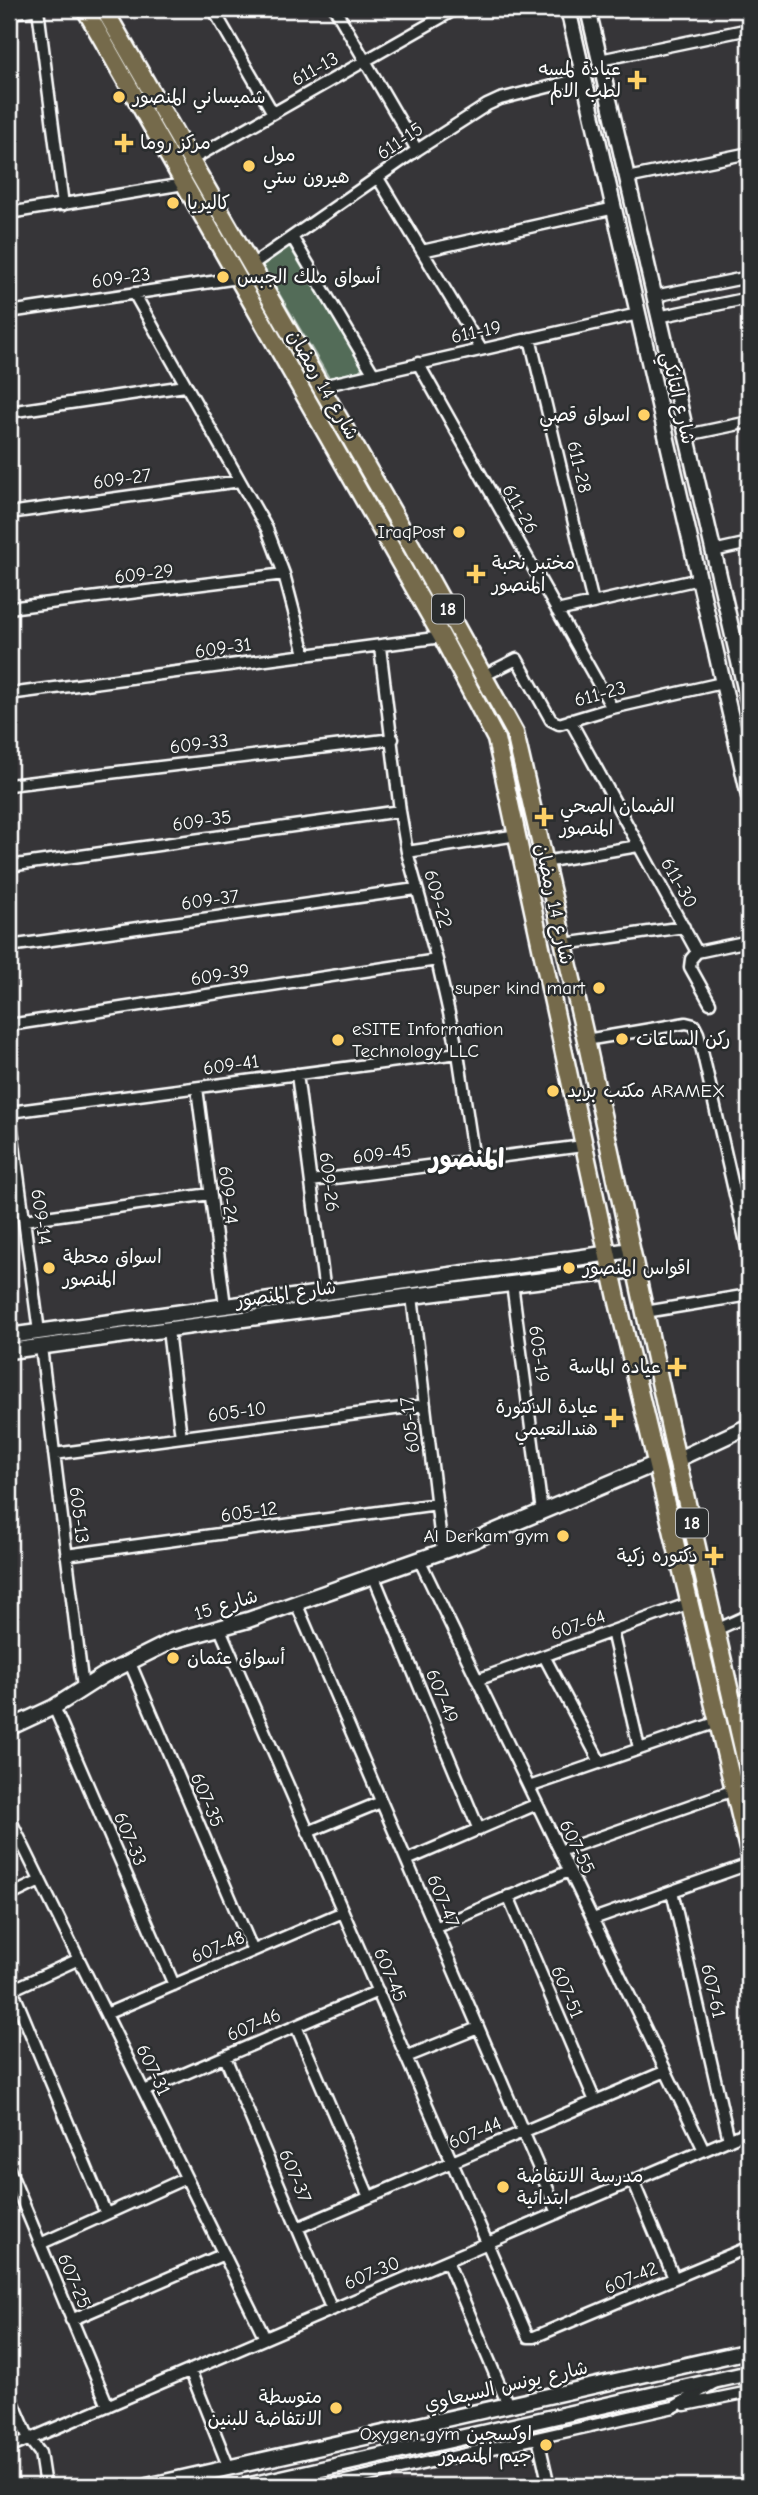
<svg xmlns="http://www.w3.org/2000/svg" width="758" height="2495" font-family="'Comic Neue','Playpen Sans Arabic',sans-serif">
<style>
.green{fill:#536c59;stroke:#a9b6ac;stroke-width:2}
.lines{fill:none;stroke-linecap:round;stroke-linejoin:round}
.street-casing{stroke:#fff;stroke-width:15}
.secondary-casing{stroke:#fff;stroke-width:19}
.primary-casing{stroke:#fff;stroke-width:21}
.street{stroke:#2a2d2e;stroke-width:10}
.secondary{stroke:#2a2d2e;stroke-width:14}
.primary{stroke:#746b4b;stroke-width:16}
.poi-dot{fill:#ffd166;stroke:#2a2d2e;stroke-width:2.5}
.labels{text-anchor:middle;dominant-baseline:central;stroke-width:5;stroke-linejoin:round;paint-order:stroke}
.shield{fill:#2a2d2e;stroke:#bfc0c0;stroke-width:2}
.shield-label{font-size:18px;font-weight:bold;fill:#fff}
.street-label{font-size:19px;fill:#fff;stroke:#2a2d2e}
.poi-label{font-size:19px;fill:#fff;stroke:#2a2d2e;text-anchor:start}
.district-label{font-size:26px;font-weight:bold;fill:#fff;stroke:#2a2d2e}
</style>
<rect width="100%" height="100%" fill="#363538"/>
<filter id="ink" filterUnits="userSpaceOnUse"><feTurbulence type="fractalNoise" baseFrequency=".0143" numOctaves="2"/><feDisplacementMap in="SourceGraphic" scale="14" xChannelSelector="R" yChannelSelector="G"/><feConvolveMatrix kernelMatrix="1 2 1 2 8 2 1 2 1" color-interpolation-filters="sRGB"/></filter>
<g filter="url(#ink)">
<path class="green" d="M288 244 363 367 359 371 329 378 262 265V262Z"/>
<g class="lines">
<g class="street-casing">
<path id="street" d="M38 9 63 205
M213 9 273 113
M335 9 417 150
M9 13 40 9
M600 60 749 29
M191 160 456 9
M378 178 481 349
M627 178 749 153
M9 213 184 184
M292 237 373 373
M422 251 615 208
M250 266 417 150 487 105 500 99 584 78
M134 293 267 529 284 574 305 654
M654 296 749 277
M9 312 238 278
M658 317 749 298
M530 338 593 603
M418 363 612 708
M322 386 638 314
M9 412 185 386
M687 435 749 422
M9 513 240 481
M713 551 749 543
M9 608 284 574
M557 611 699 579
M380 647 400 811 407 852 437 960 458 1053 474 1160
M483 676 517 659 551 720 559 724 612 708 722 683
M9 694 442 637
M570 720 697 952
M9 785 393 739
M407 852 518 835
M544 862 638 846
M9 866 400 811
M564 944 684 927
M9 946 416 889
M710 1003 690 967 691 959 697 952 749 941
M9 1025 437 960
M586 1040 686 1023 694 1025 698 1033 749 1256
M297 1074 325 1293
M197 1088 225 1306
M9 1107 39 1332
M10 1112 458 1053
M311 1181 583 1146
M24 1220 210 1194
M512 1283 542 1512
M412 1296 442 1550
M645 1312 749 1295
M168 1330 181 1437
M41 1347 83 1688
M54 1454 425 1405
M66 1555 437 1504
M419 1559 704 2150
M373 1575 479 1830
M296 1603 558 2213
M220 1629 528 2337H534L749 2247
M716 1630 749 1615
M612 1631 639 1748
M544 1656 600 1762
M130 1663 253 1951
M477 1680 690 1603
M54 1707 174 1985
M529 1787 718 1722
M9 1817 265 2338
M308 1832 381 1802
M560 1851 734 1790
M407 1860 537 1804
M672 1891 729 2140
M9 1896 40 1881
M508 1896 595 2101
M593 1919 749 1864
M435 1928 569 1871
M12 1989 106 2214
M9 1991 79 1959
M106 2014 343 1912
M296 2026 369 2197
M225 2057 332 2310
M406 2057 478 2028
M144 2091 378 1991
M9 2169 108 2406
M633 2181 674 2278
M297 2228 666 2071
M40 2244 186 2178
M447 2261 508 2405
M71 2320 224 2254
M190 2370 229 2468
M9 2392 29 2439 40 2453 45 2486
M685 2405 749 2392
M538 2438 549 2486
M9 2448 749 2131
M324 2486 674 2407 714 2383"/>
</g>
<g class="secondary-casing">
<path id="secondary" d="M568 9 749 796
M588 9 749 705
M569 1259 631 1250
M572 1277 636 1270
M9 1336 566 1259
M9 1351 412 1296 569 1277
M678 1459 749 1426
M734 1707 749 1700
M9 1728 54 1707 104 1675 172 1641 248 1620 472 1541 655 1464
M147 2486 749 2351
M246 2486 749 2373"/>
</g>
<g class="primary-casing">
<path id="primary" d="M85 9 442 637 496 739 617 1298 749 1853
M104 9 395 516 515 733 586 1040 673 1442 749 1775"/>
</g>
<use href="#street" class="street"/>
<use href="#secondary" class="secondary"/>
<use href="#primary" class="primary"/>
</g>
</g>
<g class="poi-dot">
<path d="M633.5 69.5h7v7h7v7h-7v7h-7v-7h-7v-7h7z"/>
<circle cx="119" cy="97" r="7"/>
<path d="M120.5 132.5h7v7h7v7h-7v7h-7v-7h-7v-7h7z"/>
<circle cx="249" cy="166" r="7"/>
<circle cx="173" cy="203" r="7"/>
<circle cx="223" cy="277" r="7"/>
<circle cx="644" cy="415" r="7"/>
<circle cx="459" cy="532" r="7"/>
<path d="M472.5 563.5h7v7h7v7h-7v7h-7v-7h-7v-7h7z"/>
<path d="M540.5 806.5h7v7h7v7h-7v7h-7v-7h-7v-7h7z"/>
<circle cx="599" cy="988" r="7"/>
<circle cx="622" cy="1039" r="7"/>
<circle cx="338" cy="1040" r="7"/>
<circle cx="553" cy="1091" r="7"/>
<circle cx="49" cy="1268" r="7"/>
<circle cx="569" cy="1268" r="7"/>
<path d="M673.5 1356.5h7v7h7v7h-7v7h-7v-7h-7v-7h7z"/>
<path d="M610.5 1407.5h7v7h7v7h-7v7h-7v-7h-7v-7h7z"/>
<circle cx="563" cy="1536" r="7"/>
<path d="M710.5 1545.5h7v7h7v7h-7v7h-7v-7h-7v-7h7z"/>
<circle cx="173" cy="1658" r="7"/>
<circle cx="503" cy="2187" r="7"/>
<circle cx="336" cy="2408" r="7"/>
<circle cx="546" cy="2445" r="7"/>
</g>
<g class="labels">
<g class="shield">
<rect x="432" y="594.5" width="32" height="29" rx="5"/>
<rect x="676" y="1508.5" width="32" height="29" rx="5"/>
</g>
<g class="shield-label">
<text x="448" y="609">18</text>
<text x="692" y="1523">18</text>
</g>
<g class="street-label">
<text transform="translate(315 69) rotate(-29)">611-13</text>
<text transform="translate(400 141) rotate(-34)">611-15</text>
<text transform="translate(121 278) rotate(-8)">609-23</text>
<text transform="translate(476 332) rotate(-12)">611-19</text>
<text transform="translate(323 385) rotate(60)">شارع 14 رمضان</text>
<text transform="translate(678 398) rotate(77)">شارع التانكي</text>
<text transform="translate(579 467) rotate(77)">611-28</text>
<text transform="translate(122 479) rotate(-8)">609-27</text>
<text transform="translate(520 509) rotate(61)">611-26</text>
<text transform="translate(144 574) rotate(-7)">609-29</text>
<text transform="translate(223 648) rotate(-8)">609-31</text>
<text transform="translate(600 694) rotate(-15)">611-23</text>
<text transform="translate(199 744) rotate(-7)">609-33</text>
<text transform="translate(202 821) rotate(-8)">609-35</text>
<text transform="translate(679 883) rotate(60)">611-30</text>
<text transform="translate(438 899) rotate(74)">609-22</text>
<text transform="translate(210 900) rotate(-8)">609-37</text>
<text transform="translate(554 904) rotate(78)">شارع 14 رمضان</text>
<text transform="translate(220 975) rotate(-9)">609-39</text>
<text transform="translate(231 1065) rotate(-8)">609-41</text>
<text transform="translate(382 1154) rotate(-7)">609-45</text>
<text transform="translate(329 1182) rotate(83)">609-26</text>
<text transform="translate(228 1195) rotate(83)">609-24</text>
<text transform="translate(41 1217) rotate(82)">609-14</text>
<text transform="translate(286 1294) rotate(-8)">شارع المنصور</text>
<text transform="translate(539 1354) rotate(82)">605-19</text>
<text transform="translate(237 1412) rotate(-8)">605-10</text>
<text transform="translate(410 1425) rotate(-97)">605-17</text>
<text transform="translate(249 1512) rotate(-8)">605-12</text>
<text transform="translate(79 1515) rotate(83)">605-13</text>
<text transform="translate(226 1605) rotate(-17)">شارع 15</text>
<text transform="translate(578 1625) rotate(-20)">607-64</text>
<text transform="translate(442 1696) rotate(67)">607-49</text>
<text transform="translate(207 1800) rotate(67)">607-35</text>
<text transform="translate(130 1839) rotate(67)">607-33</text>
<text transform="translate(577 1847) rotate(64)">607-55</text>
<text transform="translate(443 1901) rotate(67)">607-47</text>
<text transform="translate(218 1947) rotate(-23)">607-48</text>
<text transform="translate(390 1975) rotate(67)">607-45</text>
<text transform="translate(713 1991) rotate(77)">607-61</text>
<text transform="translate(567 1992) rotate(67)">607-51</text>
<text transform="translate(254 2025) rotate(-23)">607-46</text>
<text transform="translate(153 2070) rotate(64)">607-31</text>
<text transform="translate(475 2133) rotate(-23)">607-44</text>
<text transform="translate(295 2176) rotate(67)">607-37</text>
<text transform="translate(372 2273) rotate(-23)">607-30</text>
<text transform="translate(631 2278) rotate(-23)">607-42</text>
<text transform="translate(74 2281) rotate(67)">607-25</text>
<text transform="translate(506 2386) rotate(-13)">شارع يونس السبعاوي</text>
</g>
<g class="poi-label">
<text x="621" y="69" text-anchor="end">عيادة لمسه<tspan x="621" dy="22">لطب الالم</tspan></text>
<text x="133" y="97">شميساني المنصور</text>
<text x="140" y="143">مركز روما</text>
<text x="263" y="155">مول<tspan x="263" dy="22">هيرون ستي</tspan></text>
<text x="187" y="203">كاليريا</text>
<text x="237" y="277">أسواق ملك الجبس</text>
<text x="630" y="415" text-anchor="end">اسواق قصي</text>
<text x="445" y="532" text-anchor="end">IraqPost</text>
<text x="492" y="563">مختبر نخبة<tspan x="492" dy="22">المنصور</tspan></text>
<text x="560" y="806">الضمان الصحي<tspan x="560" dy="22">المنصور</tspan></text>
<text x="585" y="988" text-anchor="end">super kind mart</text>
<text x="352" y="1029">eSITE Information<tspan x="352" dy="22">Technology LLC</tspan></text>
<text x="636" y="1039">ركن الساعات</text>
<text x="567" y="1091">مكتب بريد ARAMEX</text>
<text x="63" y="1257">اسواق محطة<tspan x="63" dy="22">المنصور</tspan></text>
<text x="583" y="1268">اقواس المنصور</text>
<text x="661" y="1367" text-anchor="end">عياده الماسة</text>
<text x="598" y="1407" text-anchor="end">عيادة الدكتورة<tspan x="598" dy="22">هندالنعيمي</tspan></text>
<text x="549" y="1536" text-anchor="end">Al Derkam gym</text>
<text x="698" y="1556" text-anchor="end">دكتوره زكية</text>
<text x="187" y="1658">أسواق عثمان</text>
<text x="517" y="2176">مدرسة الانتفاضة<tspan x="517" dy="22">ابتدائية</tspan></text>
<text x="322" y="2397" text-anchor="end">متوسطة<tspan x="322" dy="22">الانتفاضة للبنين</tspan></text>
<text x="532" y="2434" text-anchor="end">Oxygen gym اوكسجين<tspan x="532" dy="22">جيم المنصور</tspan></text>
</g>
<g class="district-label">
<text x="467" y="1159">المنصور</text>
</g>
</g>
<rect width="758" height="2495" fill="none" stroke="#2a2d2e" stroke-width="35"/>
<rect x="18" y="18" width="723" height="2460" fill="none" stroke="#fff" stroke-width="2.5" filter="url(#ink)"/>
</svg>
